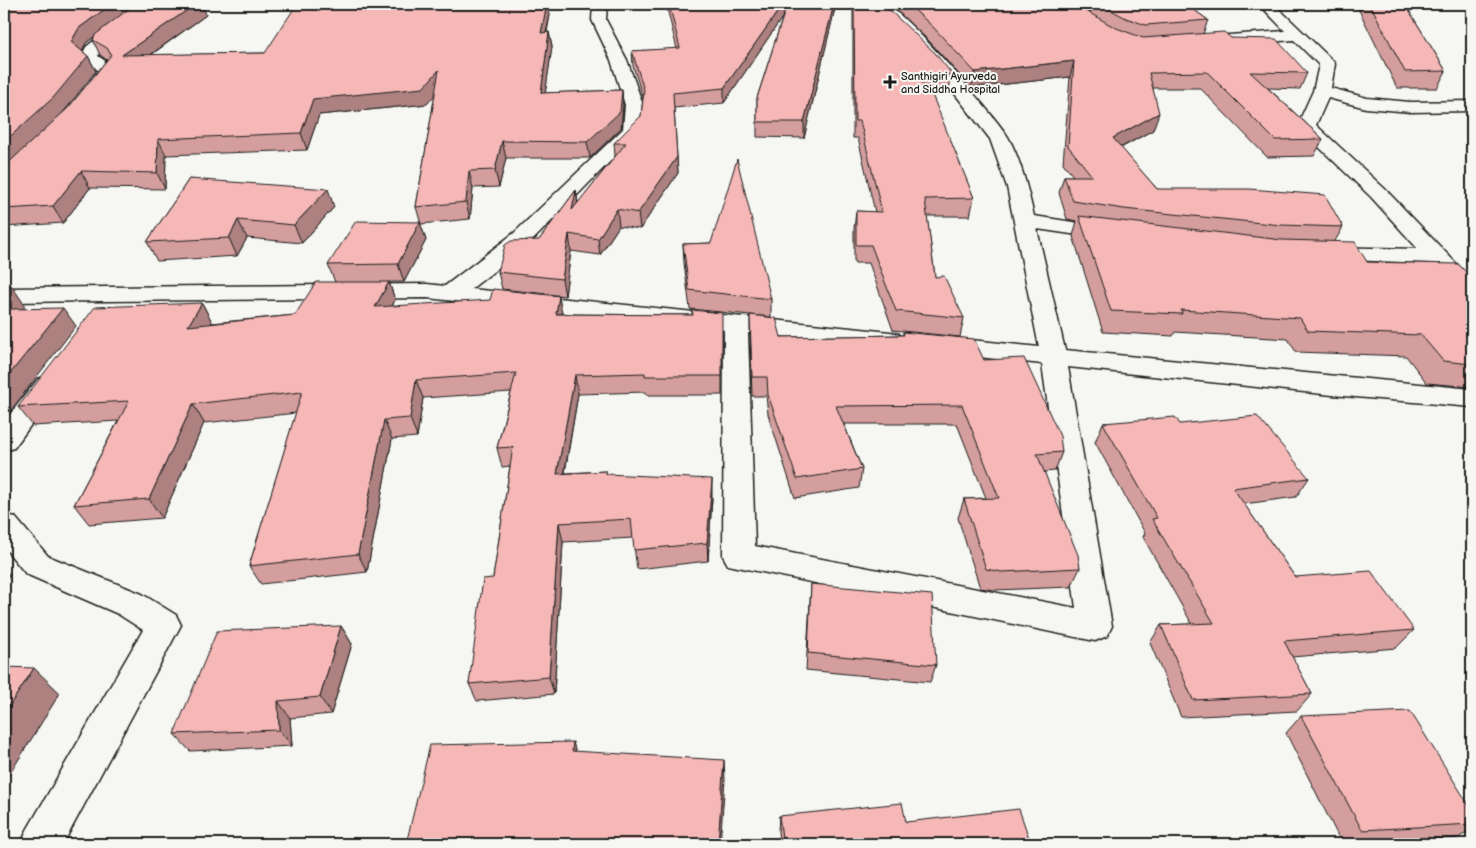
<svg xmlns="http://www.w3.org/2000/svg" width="1476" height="848" font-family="'Balsamiq Sans',sans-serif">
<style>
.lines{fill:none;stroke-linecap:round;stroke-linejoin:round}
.street-casing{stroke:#1c1c1c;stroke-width:3}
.street{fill:#f6f6f2;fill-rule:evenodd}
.wall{fill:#d39e9d;stroke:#1c1c1c;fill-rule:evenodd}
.shaded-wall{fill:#ac8180;stroke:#1c1c1c}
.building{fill:#f5b8b7;stroke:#1c1c1c}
.poi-dot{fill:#1c1c1c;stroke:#f6f6f2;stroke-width:2}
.labels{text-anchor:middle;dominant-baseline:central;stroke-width:4;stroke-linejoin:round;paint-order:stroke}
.far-poi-label{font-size:11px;fill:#1c1c1c;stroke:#f6f6f2;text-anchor:start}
</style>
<rect width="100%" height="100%" fill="#f6f6f2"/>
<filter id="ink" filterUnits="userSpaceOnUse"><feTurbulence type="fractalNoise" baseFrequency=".02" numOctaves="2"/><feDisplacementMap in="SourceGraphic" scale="10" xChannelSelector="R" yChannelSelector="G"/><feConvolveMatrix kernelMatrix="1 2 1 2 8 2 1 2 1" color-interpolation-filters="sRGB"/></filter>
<g filter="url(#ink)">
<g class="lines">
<g class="street-casing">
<path id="street" d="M140 4H156L101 49 98 56 117 69 97 97H85L82 93 99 71 81 57 86 47Z
M593 4H607L606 20 627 60 643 105 641 130 530 243 471 289 890 332 899 334 902 340 899 346 890 348 748 333 755 546 1076 608 1042 364 942 353 933 351 929 345 933 339 942 337 1039 347 1007 187 990 139 934 67 869 4C874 4 880 3 884 4 902 8 996 117 1008 137 1021 160 1028 190 1034 216L1112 228 1120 229 1123 234 1120 239 1112 240 1037 229 1065 350 1472 389V407L1332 395 1068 367 1112 626 1107 636 1095 641 728 565 723 556 724 330 427 298 4 302V288L427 284 445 286 514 233 623 129 625 105 611 60 592 20Z
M1259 4H1274L1333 61 1335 64 1331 88 1367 98 1410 102 1472 101V111L1410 112 1366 108 1328 98 1316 125 1385 189 1472 280V300L1464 298 1431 263 1318 259 1315 254 1318 249 1326 247 1418 249 1371 197 1297 126 1313 91 1319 65 1294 40 1215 46 1207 41 1215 36 1285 31Z
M47 376 56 379 60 385 14 448 4 451V422L38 379Z
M4 514 15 517 48 556 142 594 176 615 181 625 63 844H21L27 830 143 630 118 614 26 574 4 547Z"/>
</g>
<use href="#street" class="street"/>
</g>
<path class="wall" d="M4 4H202L206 15 151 55 265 53 550 15 547 32H549L552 47 545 93 622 90 623 106 621 128 590 158H506L499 187 473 188 470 219 421 224 416 207 435 94 427 104 319 115 307 150 166 155 165 189 90 188 63 223 4 227ZM94 37 93 40 100 55 107 60 68 108 62 113 96 71 88 56 82 51 86 43Z
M666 4H836L804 138 757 137V98L783 16 724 103 674 108 678 173 640 229 619 226 600 255 571 251 565 296 502 289 498 272 539 240 576 190 578 203 615 156 614 143 641 116 643 98 633 66 632 51 677 49Z
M853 4H883L952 74 949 90 929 92 974 198 970 216H927L935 277 964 318 960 337 893 330 869 263H854V229L856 211 875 212 858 138H853Z
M887 4H1074L1091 13 1093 4H1186L1208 20 1203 34 1231 38 1307 73 1300 89 1268 88 1323 139 1314 156 1267 157 1200 88H1153V130L1121 148 1157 189 1343 227 1335 241 1367 262 1472 278V387L1427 383 1406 356 1296 352 1288 339 1175 332 1173 336 1103 332 1073 236 1077 221 1067 219 1059 193 1064 176H1073L1063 163 1070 77 971 88 929 41 895 9Z
M1356 4H1405L1446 71 1437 88H1397Z
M189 179 334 207 302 243 247 238 237 256 157 261 147 242Z
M420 222 426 240 404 282H389L395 300 392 306 562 314 692 315V310L722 332V395H646V392L578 394 565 473 606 471 607 474 712 498 708 561 637 569 633 538 563 542 554 694 477 701 469 684 493 578 510 466 502 467 497 448 511 392 423 398 417 437 392 439 367 572 261 584 249 566 296 413 204 423 162 518 89 524 74 505 118 421 33 426 18 407 202 303 212 322 211 323 295 315 335 282 328 265Z
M711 243 771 299V317L690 309 684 263 683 244Z
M750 315 781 337 903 335V332L984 360 1062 452 1055 471 1044 472 1080 568 1071 587 995 590 980 588 958 518 964 499 986 498 957 424H844L862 469 859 488 795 498 768 414 766 396H752L750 334Z
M1103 423 1180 424 1309 478 1296 497 1244 504 1295 577 1414 630 1396 648 1292 657 1312 694 1297 711 1181 717 1150 643 1161 625 1192 624 1143 537 1145 533 1095 442Z
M1472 542V549L1469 545Z
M811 584 936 665 930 682 806 670Z
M341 626 352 644 331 714 290 718 292 746 190 751 174 734Z
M1301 716 1472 810V829L1458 838 1342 844 1286 733Z
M779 816 906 822 1031 844H779L778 831Z"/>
<path class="shaded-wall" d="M112 4H137L86 43 79 57 71 42 79 28Z
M196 4H202L206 15 129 70 122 55Z
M547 4H548L550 15 543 47 541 33Z
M783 4H790V6L724 103V88Z
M834 4H836L804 138V122Z
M549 32 552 47 543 109 541 93Z
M88 56 96 71 62 114 4 168V142Z
M1074 61 1070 77 971 88 975 72Z
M439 70 443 86 427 104 319 115 307 150 301 133 313 99Z
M622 90 623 106 621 128 590 158 587 142Z
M1159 113 1153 130 1107 155 1113 138Z
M158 139 166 155 165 189 157 173Z
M502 141 506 158 499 187 495 170Z
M677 157 678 173 640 229 638 213Z
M81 171 90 188 63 223 53 206Z
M469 171 473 188 470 219 466 202Z
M328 189 334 207 302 243 294 225Z
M576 190 578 206 572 210Z
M617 209 619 226 600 255 598 239Z
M238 220 247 238 237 256 229 238Z
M420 222 426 240 404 282 398 264Z
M569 234 571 251 565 296 562 279Z
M389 282 395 300 382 325 375 307Z
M11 285 24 304 25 328 11 309Z
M559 296 562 314H556Z
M202 303 212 322 198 344 188 326Z
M63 308 76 326 4 419V381Z
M575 375 578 394 561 493 557 474Z
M416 380 423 398 417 437 410 418Z
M193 404 204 423 162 518 149 499Z
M384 420 392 439 367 572 358 554Z
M712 479V498L708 561 707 543Z
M559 523 563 542 554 694 549 677Z
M4 569 10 575 4 584Z
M341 626 352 644 331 714 320 697Z
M34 668 60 693 4 783V714Z
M278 701 290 718 292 746 279 730Z
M573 742 579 762 572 751Z
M724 760 725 780 720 844H718Z"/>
<path class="building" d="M4 4H112L79 28 71 42 88 56 53 98 4 142Z
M135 4H196L122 55 265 53 297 4H547L541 33 549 32 541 93 622 90 620 112 587 142 502 141 495 170 469 171 466 202 416 207 439 70 423 88 313 99 301 133 158 139 157 173 81 171 53 206 4 209V167L68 108 111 55 107 48 93 40 95 35Z
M669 4H783L724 88 673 93 677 157 638 213 617 209 598 239 569 234 562 279 498 272 505 245 511 241 539 240 576 190 572 210 626 143H614L641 116 644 90 632 51 680 48Z
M787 4H834L804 122H757V98Z
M854 4H883L935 53 952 74 917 77 933 97 974 198 925 199 935 277 944 276 964 318 896 311 871 245H856V211L882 212 860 121H855Z
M908 4H1074L1114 27 1143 38 1224 32 1231 38 1276 39 1307 73 1250 72 1323 139 1275 140 1207 72 1149 73 1159 113 1113 138 1157 189H1249L1325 195 1343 227 1281 225 1124 209 1073 201 1064 176H1092L1068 146 1074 61 975 72 932 26Z
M1100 4H1186L1208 20 1146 25 1126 18Z
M1370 4H1405L1446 71 1405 72Z
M737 159 771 299 689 290 683 244 711 243Z
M189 179 328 189 294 225 238 220 229 238 147 242Z
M1079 216 1282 240 1355 242 1367 262 1458 264 1472 278V364L1443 361 1421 335 1308 331 1300 318 1181 310 1182 314 1111 311Z
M356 221 420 222 398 264 328 265Z
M316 282H389L375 307 490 300 493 289 559 296 556 314 693 315 692 310 722 313V376H645V373L575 375 557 474 606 471V474L712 479 707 543 634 550 631 519 559 523 549 677 469 684 483 579 493 578 513 447 497 448 516 373 416 380 410 418 384 420 358 554 249 566 302 392 193 404 149 499 74 505 129 401 18 407 95 307 202 303 188 326 295 315Z
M4 285H11V309L63 308 4 381Z
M750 315 776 318 781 337 904 335 903 332 974 339 984 360 1024 358 1060 436 1062 452 1037 454 1078 555 1080 568 1002 572 986 569 964 499 999 498 962 405 836 406 862 469 797 479 768 395 767 377H752Z
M1257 416 1309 478 1233 488 1295 577 1371 571 1414 630 1284 641 1312 694 1193 700 1161 625 1214 623 1152 519 1157 518 1103 423 1175 417 1180 424Z
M811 584 932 595 936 665 808 653Z
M341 626 320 697 278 701 279 730 174 734 217 631Z
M4 667 34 668 4 714Z
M1410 711 1472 810V824L1362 830 1301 716Z
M573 742 572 751 724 760 718 844H406L430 745Z
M902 803 906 822 1019 809 1031 844H783L779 816Z"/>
</g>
<path class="poi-dot" d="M887.5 74.5h5v5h5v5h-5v5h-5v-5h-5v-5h5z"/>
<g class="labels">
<g class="far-poi-label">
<text x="901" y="76">Santhigiri Ayurveda<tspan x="901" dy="13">and Siddha Hospital</tspan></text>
</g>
</g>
<rect width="1476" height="848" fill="none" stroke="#f6f6f2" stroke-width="20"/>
<rect x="10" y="10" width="1456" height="828" fill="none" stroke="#1c1c1c" stroke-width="2" filter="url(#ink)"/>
</svg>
